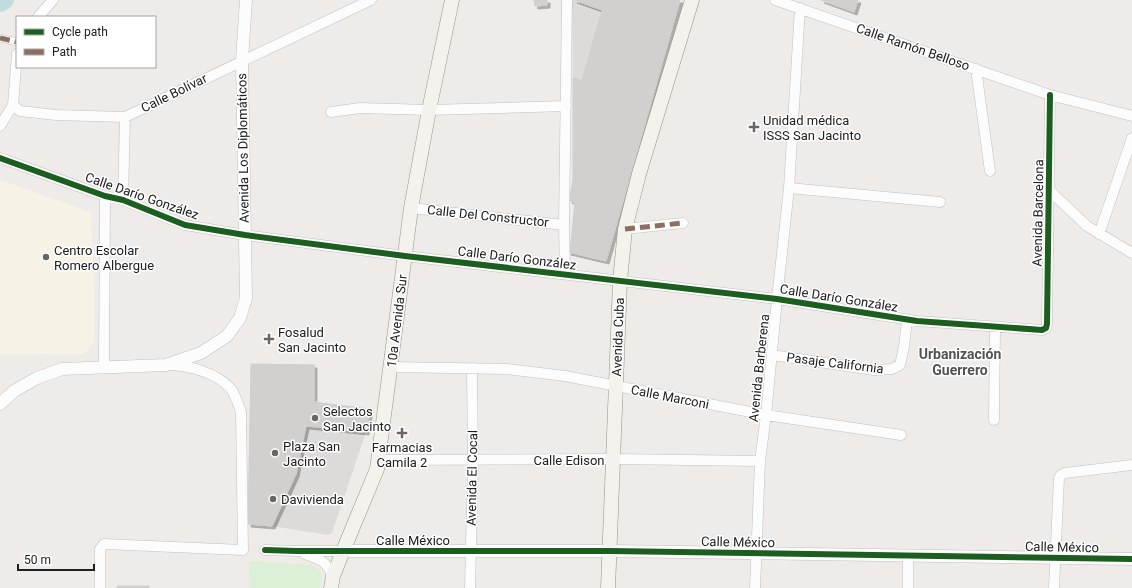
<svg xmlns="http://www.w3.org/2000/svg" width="1132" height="588" font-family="Roboto,sans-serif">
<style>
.education{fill:#f6f2e6}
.religious{fill:#dcdbda}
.park{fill:#dcf0d7}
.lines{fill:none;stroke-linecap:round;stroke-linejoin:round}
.river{stroke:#bfddde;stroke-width:18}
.building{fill:#d2d0ce;stroke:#d1cdcb;filter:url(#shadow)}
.pedestrian-casing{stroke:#c1c0bf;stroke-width:8}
.minor-casing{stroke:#c1c0bf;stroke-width:11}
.tertiary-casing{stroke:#c1c0bf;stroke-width:13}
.secondary-casing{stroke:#979482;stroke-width:15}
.pedestrian{stroke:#fcfcfc;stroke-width:7}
.minor{stroke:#fcfcfc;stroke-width:10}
.tertiary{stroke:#fcfcfc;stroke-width:12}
.secondary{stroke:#f3f2ec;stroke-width:14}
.quiet{stroke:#8d6e63;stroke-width:5;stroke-dasharray:10 5;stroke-linecap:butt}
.cycleway-casing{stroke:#fff;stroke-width:8}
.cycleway{stroke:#1b5e20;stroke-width:6}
.poi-dot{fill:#686766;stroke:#fff;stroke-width:1.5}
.labels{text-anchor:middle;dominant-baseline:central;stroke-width:3;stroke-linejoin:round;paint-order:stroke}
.street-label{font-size:13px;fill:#202020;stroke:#fff}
.poi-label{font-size:13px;fill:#202020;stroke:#fff;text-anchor:start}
.neighbourhood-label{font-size:14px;font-weight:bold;fill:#535353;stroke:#fff}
</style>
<defs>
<filter id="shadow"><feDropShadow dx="3" dy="3" stdDeviation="0" flood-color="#0004"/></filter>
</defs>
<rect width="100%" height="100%" fill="#eeebe9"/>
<path class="education" d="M0 180 91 212 94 285V343L84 354 0 355Z"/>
<path class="religious" d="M572 0 602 10 582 81 573 78Z
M306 426 366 432 332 533 328 535 272 526 296 474Z"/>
<path class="park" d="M249 561 312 565 317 568 322 574 320 588H250Z"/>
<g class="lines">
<path class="river" d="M0 3 5 0"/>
</g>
<path class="building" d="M534 0H547V5L535 6Z
M574 0H680L606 261 568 252 571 242 575 203 569 200 573 181V78L582 81 602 10Z
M821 0H858L854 12Z
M251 364 314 365V402L370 409 366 432 306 426 296 474 272 526 248 524Z
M117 586H149V588H117Z"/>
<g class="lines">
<g class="pedestrian-casing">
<path id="pedestrian" d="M0 38 17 42"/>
</g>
<g class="minor-casing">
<path id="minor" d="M775 0 1050 95 1132 116
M38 17 53 0
M17 54 13 105 20 111 56 115 125 117 371 0
M976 69 990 171
M331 112 360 108 429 110 566 106
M0 126 13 105
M0 158 105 196 123 200 185 225 245 235 405 256 777 299 917 321 1042 330 1046 328 1047 324 1050 95
M789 188 940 202
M1049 190 1087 226 1132 253
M123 200 125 117
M411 208 564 225
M625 229 683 223
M1099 234 1132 138
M565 274 564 225 567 0
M772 355 874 370 892 369 900 365 904 347 907 320
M104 367 105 196
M391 367 507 369 565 376 766 415 901 435
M994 420 995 327
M378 460 613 459 760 461
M265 550 297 551H343
M305 554C320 559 326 561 333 576
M100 588V549L104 544 243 550 241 412C238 404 236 396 231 389 217 373 191 366 171 365
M470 588 473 461 472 368
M755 588 760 461 766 415 777 299 789 188 800 8
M908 588V556
M1054 588 1059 478 1061 475 1065 473 1132 465"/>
</g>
<g class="tertiary-casing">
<path id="tertiary" d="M0 404 14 391 37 378 62 369 166 365 201 353 227 336 240 318 246 298 242 60 246 0
M343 551H610L1132 559"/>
</g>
<g class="secondary-casing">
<path id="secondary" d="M331 588 333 576 343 551 377 469 411 208 429 110 452 0
M608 588 620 281 625 229 639 174 692 0"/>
</g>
<use href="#pedestrian" class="pedestrian"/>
<use href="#minor" class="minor"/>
<use href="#tertiary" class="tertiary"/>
<use href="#secondary" class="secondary"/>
<path class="quiet" d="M0 38 17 42
M625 229 683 223"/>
<g class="cycleway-casing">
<path id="cycleway" d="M0 158 105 196 123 200 185 225 245 235 405 256 777 299 917 321 1042 330 1046 328 1047 324 1050 95
M265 550 297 551H610L1132 559"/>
</g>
<use href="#cycleway" class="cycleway"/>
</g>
<g class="poi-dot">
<path d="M752 121h4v4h4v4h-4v4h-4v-4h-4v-4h4z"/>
<circle cx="46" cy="257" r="4"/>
<path d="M267 333h4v4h4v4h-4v4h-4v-4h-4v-4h4z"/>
<circle cx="315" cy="418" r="4"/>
<path d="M400 427h4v4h4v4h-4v4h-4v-4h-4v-4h4z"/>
<circle cx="275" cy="453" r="4"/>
<circle cx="273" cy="499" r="4"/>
</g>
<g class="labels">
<g class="street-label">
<text transform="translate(913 47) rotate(19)">Calle Ramón Belloso</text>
<text transform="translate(174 93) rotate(-26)">Calle Bolívar</text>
<text transform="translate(243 148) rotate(-91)">Avenida Los Diplomáticos</text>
<text transform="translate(142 196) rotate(19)">Calle Darío González</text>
<text transform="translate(1038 213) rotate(-89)">Avenida Barcelona</text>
<text transform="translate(488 216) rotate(6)">Calle Del Constructor</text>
<text transform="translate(517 258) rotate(7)">Calle Darío González</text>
<text transform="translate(839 298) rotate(9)">Calle Darío González</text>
<text transform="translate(397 321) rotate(-83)">10a Avenida Sur</text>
<text transform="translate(618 337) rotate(-88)">Avenida Cuba</text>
<text transform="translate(835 363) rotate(7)">Pasaje California</text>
<text transform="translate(759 368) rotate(-84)">Avenida Barberena</text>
<text transform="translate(670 397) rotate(11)">Calle Marconi</text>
<text x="569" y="460">Calle Edison</text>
<text transform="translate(472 478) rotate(-89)">Avenida El Cocal</text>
<text x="413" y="540">Calle México</text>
<text transform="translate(738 542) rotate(1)">Calle México</text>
<text transform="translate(1062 547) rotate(1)">Calle México</text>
</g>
<g class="poi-label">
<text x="763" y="120">Unidad médica<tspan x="763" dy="15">ISSS San Jacinto</tspan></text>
<text x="54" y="250">Centro Escolar<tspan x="54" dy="15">Romero Albergue</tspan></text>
<text x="278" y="332">Fosalud<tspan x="278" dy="15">San Jacinto</tspan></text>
<text x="323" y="411">Selectos<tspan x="323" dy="15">San Jacinto</tspan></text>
<text x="283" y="446">Plaza San<tspan x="283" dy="15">Jacinto</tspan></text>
<text x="402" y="447" text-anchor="middle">Farmacias<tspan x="402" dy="15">Camila 2</tspan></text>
<text x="281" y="499">Davivienda</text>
</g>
<g class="neighbourhood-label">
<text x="960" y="354">Urbanización<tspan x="960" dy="16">Guerrero</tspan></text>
</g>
</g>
<rect x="16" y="16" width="140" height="52" fill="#ffffff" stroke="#a6a6a6"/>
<rect x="24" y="29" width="20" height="6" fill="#1b5e20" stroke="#a6a6a6"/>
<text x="52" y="36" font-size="12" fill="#202020">Cycle path</text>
<rect x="24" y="49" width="20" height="6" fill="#8d6e63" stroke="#a6a6a6"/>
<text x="52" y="56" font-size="12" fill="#202020">Path</text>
<path d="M18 564v6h76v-6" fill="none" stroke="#202020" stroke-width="2"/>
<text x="24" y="564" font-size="12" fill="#202020" stroke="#ffffff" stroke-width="3" paint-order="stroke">50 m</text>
</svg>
